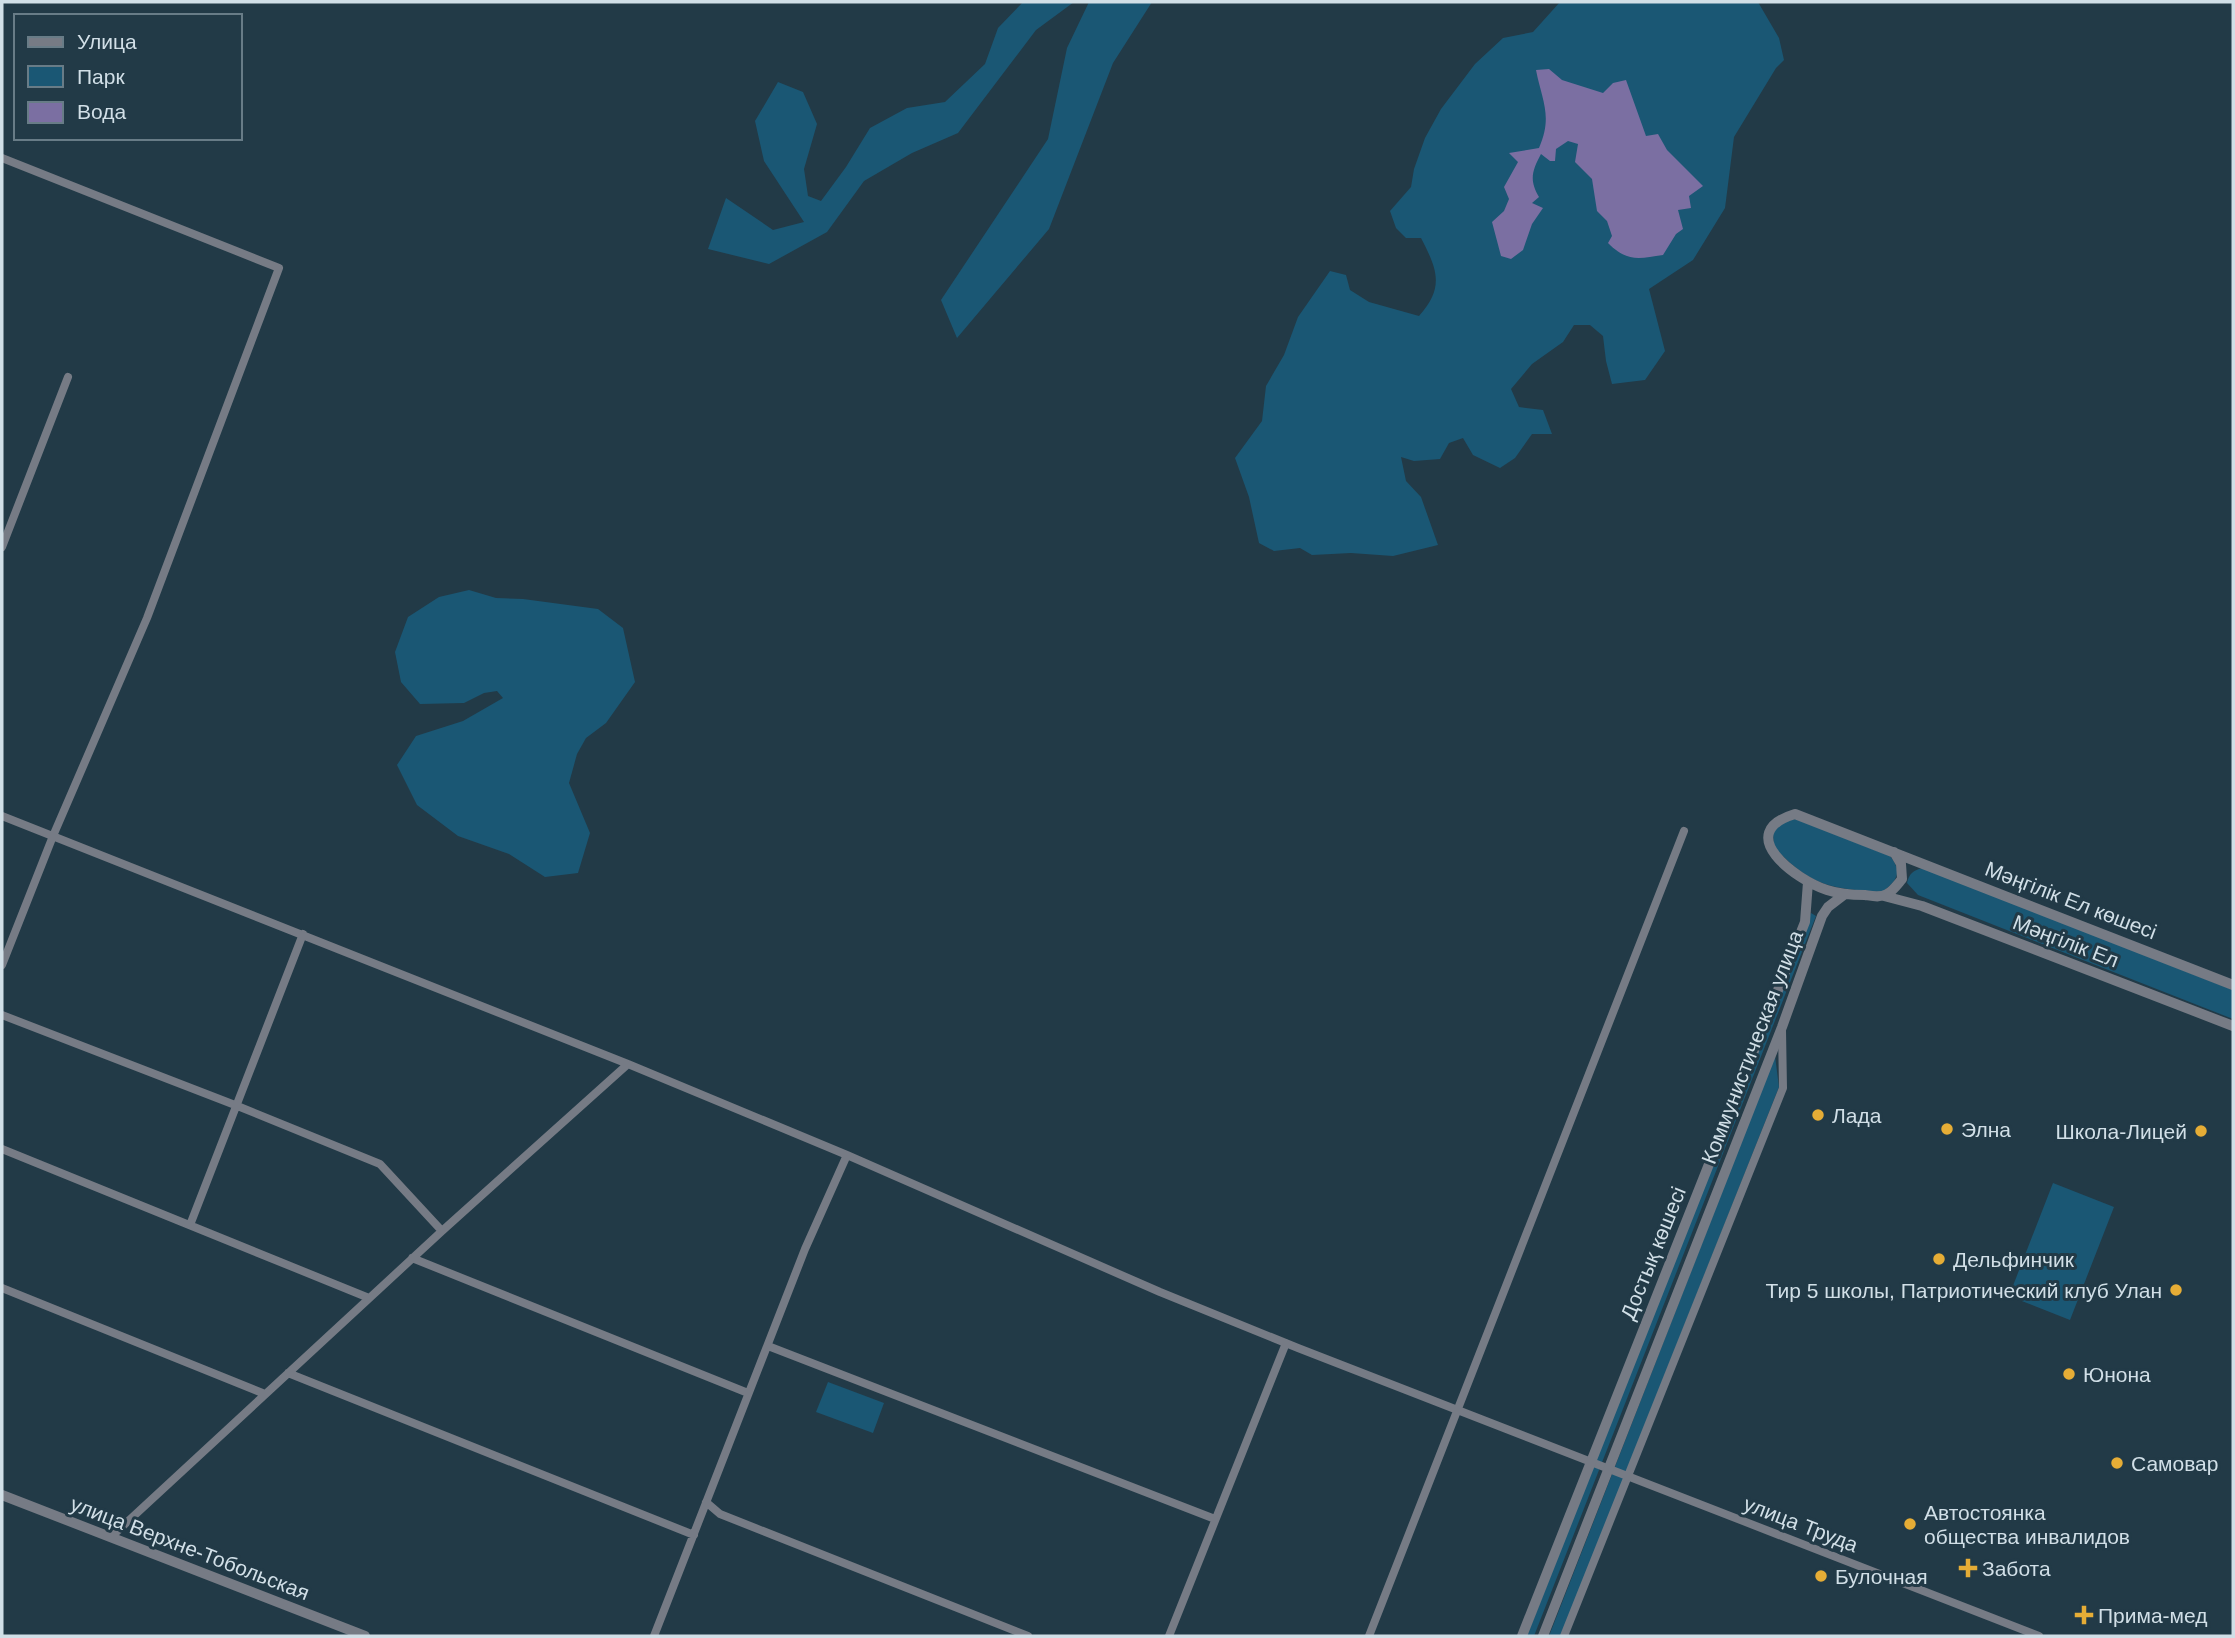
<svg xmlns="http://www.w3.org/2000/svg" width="2235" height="1638" font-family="Helvetica,sans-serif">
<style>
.green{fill:#1a5774}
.water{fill:#7b6fa2}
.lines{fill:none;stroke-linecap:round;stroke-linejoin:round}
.minor{stroke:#767b85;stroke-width:8}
.tertiary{stroke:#767b85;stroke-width:10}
.poi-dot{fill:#e6ad36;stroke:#223a47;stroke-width:2.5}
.labels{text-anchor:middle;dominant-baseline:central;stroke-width:6;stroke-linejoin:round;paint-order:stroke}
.street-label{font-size:21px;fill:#d1dfe7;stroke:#223a47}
.poi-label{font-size:21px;fill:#d1dfe7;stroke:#223a47;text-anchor:start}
</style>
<rect width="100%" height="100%" fill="#223a47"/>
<path class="green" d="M1023 2H1074L1036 30 958 133 912 153 864 181 827 232 769 264 708 249 726 198 773 230 804 222 764 161 755 121 778 82 803 92 817 124 804 169 808 196 821 201 846 167 870 128 907 108 945 102 985 64 998 28Z
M1089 2H1152L1113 63 1049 229 957 338 941 300 1048 139 1067 48Z
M1560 2H1758L1779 38 1784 60 1776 68 1734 137 1725 208 1693 260 1649 289 1665 351 1645 380 1612 384 1606 361 1603 336 1590 325H1574L1563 342 1532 364 1511 389 1519 407 1543 410 1552 434H1532L1515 458 1500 468 1473 455 1463 438 1449 443 1440 459 1414 461 1401 457 1406 481 1421 497 1438 545 1393 556 1351 553 1312 555 1300 548 1274 551 1259 543 1249 497 1235 458 1262 421 1266 386 1284 355 1298 317 1330 271 1346 275 1350 290 1369 302 1419 316C1445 287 1437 269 1421 238H1406L1396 228 1390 211 1411 187 1414 169 1425 138 1441 109 1475 64 1503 38 1533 32Z
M469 590 496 598 523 599 598 609 623 628 635 682 606 723 586 738 577 754 569 783 590 833 578 873 545 877 509 854 458 836 417 805 397 765 416 736 463 721 503 698 497 691 484 693 464 703 420 704 401 682 395 652 408 617 439 597Z
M1796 819 1890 856C1903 872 1897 881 1882 892 1830 888 1812 887 1774 847L1773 833 1782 822Z
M1923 868 2233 990V1019L1918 895 1907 883C1909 874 1913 870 1923 868Z
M1811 913 1816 916 1534 1636H1527Z
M1775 1056 1779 1087 1561 1636H1549Z
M2053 1183 2114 1207 2070 1320 2009 1296Z
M828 1382 884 1403 873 1433 816 1412Z"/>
<path class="water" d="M1549 69 1562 80 1603 93 1613 83 1626 80 1646 136 1658 134 1667 150 1703 186 1689 196 1691 208 1678 210 1683 229 1676 234 1663 255C1638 259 1627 262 1608 243L1612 236 1607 221 1597 211 1592 179 1575 162 1578 144 1568 141 1556 149 1555 161H1550L1541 154C1532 171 1529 180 1539 197L1532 203 1543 208 1532 224 1523 250 1511 259 1501 256 1492 222 1504 211 1509 199 1504 187 1518 162 1509 153 1539 148C1553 116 1542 101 1536 70Z"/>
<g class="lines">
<path class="minor" d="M2 158 279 268 147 618 53 836 2 965
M2 547 68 377
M2 816 628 1064 847 1155 1160 1292 1298 1348 2039 1636
M2 1015 235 1105 380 1164 442 1231
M2 1149 369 1298
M190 1225 303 934
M412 1258 748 1393
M2 1288 265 1394
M768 1346 1215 1519
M288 1373 694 1535
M706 1502 720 1514 1028 1636
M111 1537 442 1231 628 1064
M654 1636 805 1249 847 1155
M1169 1636 1286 1343
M1369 1636 1684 831
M1564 1636 1783 1088 1782 1030"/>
<path class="tertiary" d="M1894 852 1901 864 1902 879C1897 885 1893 891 1887 894 1880 898 1872 896 1865 895 1852 895 1839 894 1827 890 1796 880 1732 833 1795 814 1942 870 2087 929 2233 985
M1884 896 1922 906 2233 1026
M2 1495 365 1636
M1522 1636 1805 922 1808 882
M1543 1636 1782 1027 1822 916 1828 907 1845 894"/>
</g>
<g class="poi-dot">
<circle cx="1818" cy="1115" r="7"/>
<circle cx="1947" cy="1129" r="7"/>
<circle cx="2201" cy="1131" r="7"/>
<circle cx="1939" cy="1259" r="7"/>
<circle cx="2176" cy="1290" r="7"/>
<circle cx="2069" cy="1374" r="7"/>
<circle cx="2117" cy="1463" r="7"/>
<circle cx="1910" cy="1524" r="7"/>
<path d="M1964.5 1557.5h7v7h7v7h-7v7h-7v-7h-7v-7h7z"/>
<circle cx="1821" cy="1576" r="7"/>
<path d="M2080.5 1604.5h7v7h7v7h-7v7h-7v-7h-7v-7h7z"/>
</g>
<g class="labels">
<g class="street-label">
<text transform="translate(2071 900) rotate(21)">Мәңгілік Ел көшесі</text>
<text transform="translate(2066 941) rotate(21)">Мәңгілік Ел</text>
<text transform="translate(1752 1047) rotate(-69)">Коммунистическая улица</text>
<text transform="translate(1653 1253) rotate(-68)">Достық көшесі</text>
<text transform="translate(1801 1524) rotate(21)">улица Труда</text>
<text transform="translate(190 1548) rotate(21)">улица Верхне-Тобольская</text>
</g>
<g class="poi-label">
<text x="1832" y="1115">Лада</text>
<text x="1961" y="1129">Элна</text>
<text x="2187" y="1131" text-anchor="end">Школа-Лицей</text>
<text x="1953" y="1259">Дельфинчик</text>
<text x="2162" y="1290" text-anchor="end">Тир 5 школы, Патриотический клуб Улан</text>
<text x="2083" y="1374">Юнона</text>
<text x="2131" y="1463">Самовар</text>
<text x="1924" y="1512">Автостоянка<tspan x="1924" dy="24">общества инвалидов</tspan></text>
<text x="1982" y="1568">Забота</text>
<text x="1835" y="1576">Булочная</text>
<text x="2098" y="1615">Прима-мед</text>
</g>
</g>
<rect width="2235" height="1638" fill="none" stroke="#d1dfe7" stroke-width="7"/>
<rect x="14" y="14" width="228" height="126" fill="#223a47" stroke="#687c87" stroke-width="2"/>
<rect x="28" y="37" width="35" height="10" fill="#767b85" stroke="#687c87" stroke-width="2"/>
<text x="77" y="49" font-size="21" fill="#d1dfe7">Улица</text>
<rect x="28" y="66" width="35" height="21" fill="#1a5774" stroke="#687c87" stroke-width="2"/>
<text x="77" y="84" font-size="21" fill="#d1dfe7">Парк</text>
<rect x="28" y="102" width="35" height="21" fill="#7b6fa2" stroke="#687c87" stroke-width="2"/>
<text x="77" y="119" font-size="21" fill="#d1dfe7">Вода</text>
</svg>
